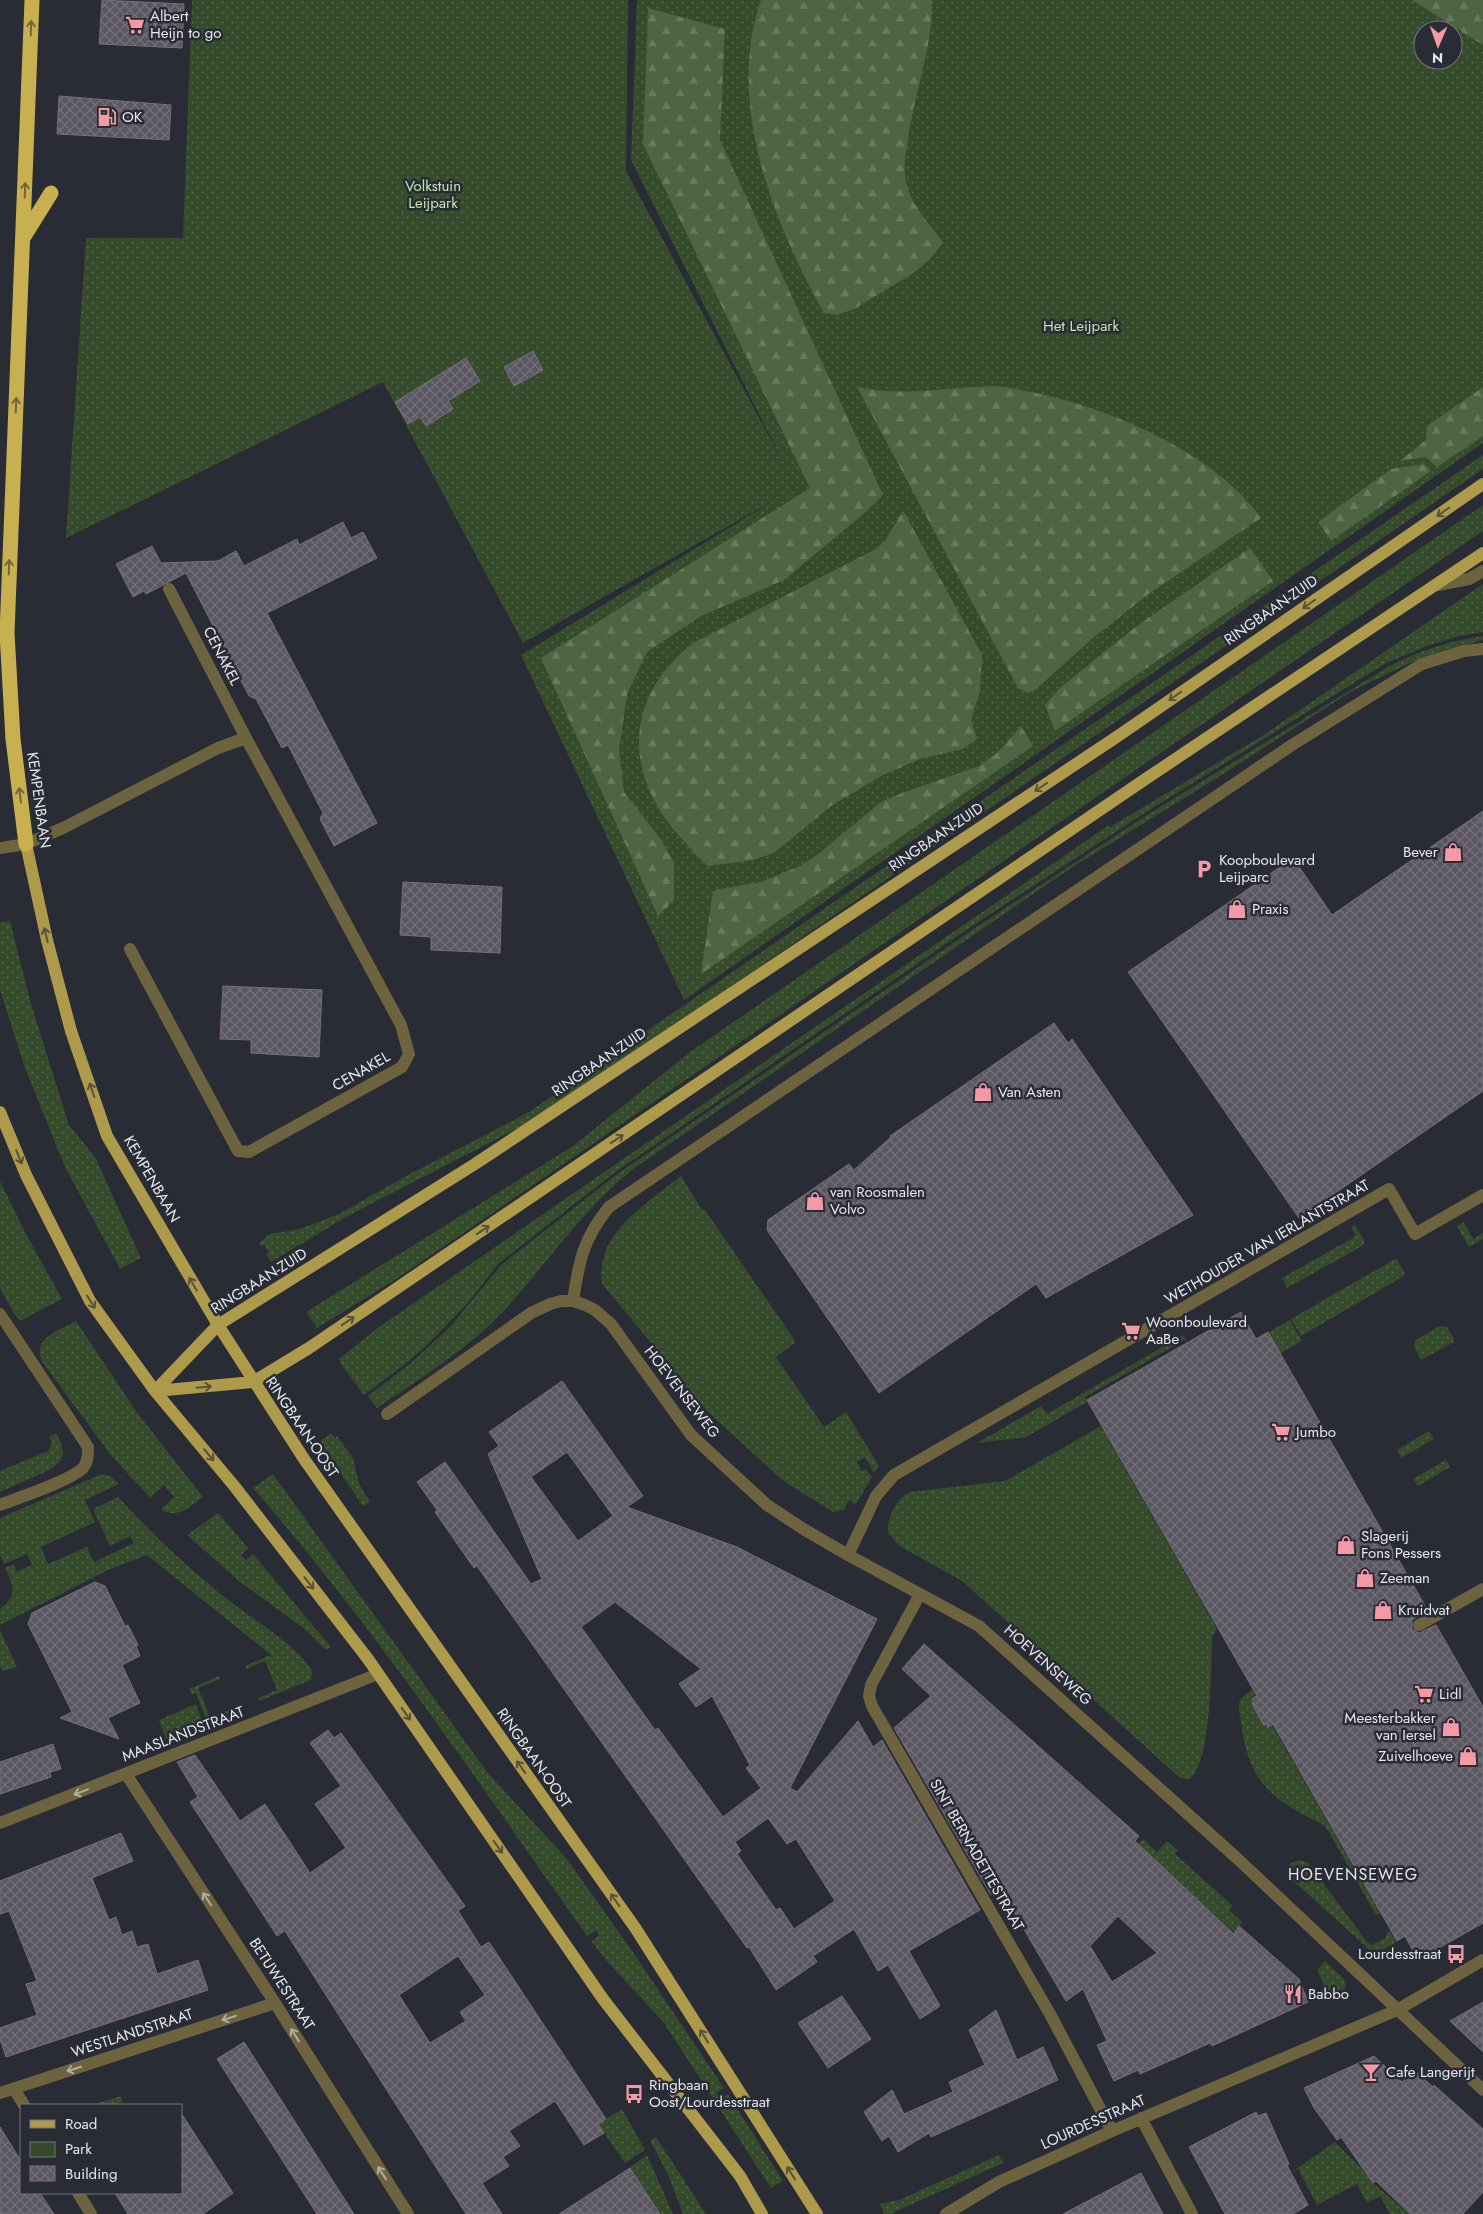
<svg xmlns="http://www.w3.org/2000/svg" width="1483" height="2214" font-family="Jost,sans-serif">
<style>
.green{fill:url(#green-dots);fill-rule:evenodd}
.forest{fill:url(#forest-firs)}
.building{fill:url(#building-cross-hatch);stroke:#736f7b;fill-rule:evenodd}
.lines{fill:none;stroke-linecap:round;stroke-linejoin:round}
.minor{stroke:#6d633f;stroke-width:12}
.major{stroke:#ae9a4b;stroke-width:12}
.highway{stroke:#c8af4f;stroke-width:15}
.oneway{stroke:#716641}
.oneway2{stroke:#58523d}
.oneway3{stroke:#b0ac9f}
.labels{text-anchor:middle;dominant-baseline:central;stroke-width:5;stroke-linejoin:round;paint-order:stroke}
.poi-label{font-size:15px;fill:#e6e7ee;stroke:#292b35;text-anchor:start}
.park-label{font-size:15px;fill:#bfe8ad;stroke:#292b35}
.street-label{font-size:15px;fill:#e6e7ee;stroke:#292b35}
.neighbourhood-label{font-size:16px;letter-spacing:1px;fill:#e6e7ee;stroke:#292b35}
</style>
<defs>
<pattern id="green-dots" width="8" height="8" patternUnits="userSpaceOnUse" patternTransform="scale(1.25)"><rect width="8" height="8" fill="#354b2c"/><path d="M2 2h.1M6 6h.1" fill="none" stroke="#52654b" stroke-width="1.8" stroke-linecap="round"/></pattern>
<pattern id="forest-firs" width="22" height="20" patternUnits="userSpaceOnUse" patternTransform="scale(1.25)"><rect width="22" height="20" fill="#4e6544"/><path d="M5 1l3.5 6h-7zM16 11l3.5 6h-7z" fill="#687b5f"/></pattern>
<pattern id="building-cross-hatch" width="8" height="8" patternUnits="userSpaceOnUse" patternTransform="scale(1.25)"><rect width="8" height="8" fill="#5b5762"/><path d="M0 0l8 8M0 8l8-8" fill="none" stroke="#736f79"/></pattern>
</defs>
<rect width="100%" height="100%" fill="#292b35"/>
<path class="green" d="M192 0H628L626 171 783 462 631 160 637 0H1483V443L684 1000 521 655 776 499 523 643 383 382 66 538 86 238H183ZM1423 30H1453V60H1423Z
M1483 455V469L643 1047 532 1121 351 1214 271 1262 266 1254 269 1252 264 1245 261 1246 259 1243 270 1234 300 1229 339 1214 408 1175 529 1112Z
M1483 505V531L459 1236 393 1281 317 1328 306 1312 573 1146 690 1052Z
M1483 584V632L1459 636 1430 645 1386 663 1143 814 969 928 614 1173 499 1263 466 1305 430 1342 409 1361 364 1395 341 1364 339 1359 379 1327 1109 825 1110 827 1262 736Z
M1483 636V640L1440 652 1407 664 1352 691 1220 776 1071 868 636 1167C580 1210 543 1271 494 1321 459 1355 417 1380 377 1408L368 1396 411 1363 451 1326 501 1265 616 1175 971 931 1144 817 1388 667C1418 651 1449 641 1483 636Z
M10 921 31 1004 69 1125 95 1157 141 1258 120 1269 65 1167 25 1068 0 990V923Z
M681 1176 702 1210H705L796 1342 776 1357 824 1427 846 1412 879 1466 874 1473 865 1457 857 1462 862 1471 866 1469 872 1477 856 1504 849 1500 844 1510 833 1512 782 1480 707 1411 679 1380 663 1357 602 1284C595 1232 647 1204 681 1176Z
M0 1181 27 1236 62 1299 20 1321 14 1313 0 1288Z
M1464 1222 1473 1239 1483 1233V1239L1469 1247 1457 1226Z
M1355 1225 1364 1240V1245L1287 1288 1282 1278 1353 1238 1355 1234 1351 1227Z
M1395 1259 1397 1260 1405 1274 1404 1276 1301 1336 1291 1319Z
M1290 1320 1302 1341 1270 1359 1258 1338Z
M76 1321 136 1411 203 1497C189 1507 178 1520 161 1509L174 1497 164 1485 150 1498 110 1454 43 1363C30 1339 59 1330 76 1321Z
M1440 1326 1447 1327 1454 1339V1342L1421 1360 1414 1347 1415 1340Z
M1183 1335 1188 1343 1184 1340 1085 1397 1087 1402 1026 1437 977 1443 1041 1406 1047 1414Z
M1101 1426 1217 1629 1212 1638C1211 1668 1212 1760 1190 1779L1180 1778 962 1581 898 1545 888 1533C886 1519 897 1498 910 1492L1005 1481Z
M1429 1431 1434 1439 1401 1458 1397 1450Z
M56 1433C71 1459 59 1466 36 1476 24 1481 12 1487 0 1492V1471L48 1451 52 1443 49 1437Z
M331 1433 335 1438 337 1436 353 1458 359 1484 370 1502 363 1506 319 1442Z
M1446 1460 1450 1467 1418 1486 1413 1479Z
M102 1474 111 1476 119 1484 85 1500 95 1522 41 1547 48 1564 87 1547 94 1562 134 1543 130 1536 110 1546 93 1509 118 1497C152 1534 188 1568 227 1599 252 1619 295 1644 312 1670L311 1680 259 1701 258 1698 277 1690 265 1661 246 1669 245 1666 271 1655 147 1555 108 1570 0 1625V1609C18 1594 14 1587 5 1568L14 1564 17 1572 32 1565 27 1554 4 1564 0 1555V1518Z
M273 1474 487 1772 567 1859 635 1955 724 2088 716 2093 720 2099 728 2094 783 2181 771 2188 664 2023 607 1961 591 1941 599 1936 596 1930 587 1936C479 1784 376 1629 253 1488Z
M218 1513 248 1548 241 1555 246 1560 253 1554 331 1647 326 1650 302 1627 239 1581 187 1535Z
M0 1630 17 1667 3 1671 0 1667Z
M219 1676 220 1679 198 1688 210 1717 229 1710 231 1713 207 1722 196 1693 192 1694 189 1689Z
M1252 1690 1256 1697 1253 1699 1268 1727 1272 1725 1380 1913 1376 1915 1327 1829 1322 1824C1271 1799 1248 1782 1241 1722 1238 1704 1236 1700 1252 1690Z
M196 1704 203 1724 166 1739 159 1720Z
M1143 1839 1157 1852 1167 1841 1178 1850 1175 1854 1233 1906 1229 1910 1242 1922 1235 1933 1138 1844Z
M1300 1860 1308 1863 1368 1943 1372 1945 1386 1938 1387 1932 1390 1931 1396 1942 1377 1953 1372 1952 1290 1878 1287 1871 1289 1864Z
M1325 1961 1343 1978 1346 1985 1342 1996 1331 2000 1317 1970Z
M121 2096 123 2102 112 2105H93Z
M622 2109 645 2150 625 2163 598 2124Z
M656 2137 706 2214H683L669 2177 650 2140Z
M1335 2142 1363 2170 1373 2183 1409 2214H1390L1380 2196 1367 2203 1357 2184 1317 2205 1298 2169 1292 2172Z
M647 2155 673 2214H661L630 2167Z
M999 2155 1003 2163 890 2214H884L880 2204 899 2200Z"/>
<path class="forest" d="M761 0H932C933 47 914 94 908 140 905 157 902 172 908 189 914 209 932 226 943 243L929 260 915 272 854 309 837 315 824 313C774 224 725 103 761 0Z
M1412 0H1483V45Z
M648 8 725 29 720 140 883 495 868 510 784 580 701 616 647 652 627 694 619 750 624 792 660 838 674 862V900L658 916 541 658 810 488 643 144Z
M995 386C1083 396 1208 444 1261 518L1150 593 1093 638 1035 690 1028 693 1018 688 857 387C903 397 949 387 995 386Z
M1483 387V436L1437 467 1426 457 1400 461 1426 440 1427 426Z
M1424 464 1431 471 1331 541 1318 522 1391 469Z
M901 514H905L982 655 980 691 971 720 977 739 962 749 920 759 881 776 831 806 774 853 753 860 709 866C699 859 691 849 682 839 623 776 623 698 693 643L876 549 885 541Z
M1250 548 1273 581 1055 731 1045 705 1061 687 1138 625Z
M1021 726 1033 746 701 974 712 897 715 890 761 882 800 866 817 855 881 802 902 793 979 766 998 752Z"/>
<path class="building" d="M102 0 184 4 182 48 99 44Z
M59 96 171 105 169 140 57 134Z
M533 351 543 370 514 386 504 367Z
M466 358 480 381 448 401 453 409 426 426 420 417 408 424 395 402Z
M343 522 351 538 363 532 377 558 267 613 377 823 334 846 320 819 323 813 288 745 282 748 256 699 249 696 186 573 146 594 144 591 133 597 116 564 152 546 161 563 218 561 236 551 244 566 297 539 299 545Z
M1483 811V1091L1299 1218 1128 972 1293 858 1332 915Z
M403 882 502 887 500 953 431 950V937L400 935Z
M223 986 322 990 319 1057 251 1053V1040L220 1039Z
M1054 1023 1068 1043 1072 1039 1193 1215 1046 1298 1036 1284 879 1393 767 1230 768 1220 849 1164 854 1170 891 1137 890 1136Z
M1241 1312 1256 1339 1268 1332 1428 1611 1412 1620V1629L1419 1633 1436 1625 1483 1707V1923L1418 1960 1405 1936 1397 1941 1273 1724 1268 1727 1267 1724 1264 1725 1252 1704 1254 1702 1252 1699 1257 1696 1087 1400Z
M562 1381 643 1496 627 1507 737 1547 877 1619 790 1788 797 1792 858 1721 873 1747 882 1740 980 1910 909 1951 940 2006 920 2019 888 1965 878 1971 854 1929 813 1956 817 1962 776 1990 749 1947 747 1948 477 1566 474 1568 435 1512 437 1510 417 1482 445 1462 531 1584 542 1579 488 1454 499 1446 489 1432ZM567 1452 613 1516 578 1541 531 1477ZM615 1602 701 1669 679 1684 696 1707 712 1696 750 1765 746 1768 761 1788 723 1817 658 1728 655 1730 581 1627ZM768 1818 787 1844 796 1839 835 1901 794 1929 780 1908 776 1910 737 1854 741 1851 735 1842Z
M95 1582 105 1586 125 1626 128 1625 138 1645 136 1646 140 1656 122 1665 140 1703 108 1718 119 1739 60 1718 72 1712 28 1624 32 1613Z
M924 1644 1139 1836 1135 1841 1234 1934 1239 1926 1299 1979 1308 2002 1212 2046 1210 2043 1140 2074 1138 2070 1114 2081 1097 2045 1107 2041 1083 1989 1066 2001 1001 1890 991 1895 894 1728 931 1696 902 1669ZM1118 1916 1157 1953 1112 1982 1090 1946Z
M328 1730 334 1738 341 1733 465 1906 458 1911 481 1947 489 1942 606 2119 598 2124 604 2133 584 2145 555 2101 509 2131 520 2146 503 2157 509 2166 482 2183 502 2214H466L285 1931 277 1936 190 1802 198 1797 177 1762 195 1755 240 1821 265 1804 310 1873 346 1848 315 1804 341 1786 310 1743ZM458 1956 485 1995 460 2012 466 2021 430 2043 399 1995Z
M53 1744 61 1769 50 1772 51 1777 0 1794V1762Z
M121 1833 133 1861 92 1878 109 1920 116 1917 122 1935 132 1931 137 1947 148 1944 157 1974 198 1960 208 1990 6 2057 0 2039V2028L37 2015 26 1984 37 1981 9 1911 0 1914V1881Z
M842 1996 871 2039 828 2068 798 2023Z
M1483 2002V2052L1450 2021Z
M996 2010 1017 2060 1043 2047 1058 2080 931 2137 929 2133 898 2152 889 2136 882 2141 864 2112 892 2090 904 2114 953 2092 949 2082 985 2065 969 2030Z
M244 2042 258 2064 354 2214H317L217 2059Z
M1374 2056 1402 2082 1414 2070 1433 2087 1434 2085 1483 2129V2192L1463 2214H1410L1376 2181 1373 2183 1341 2137 1337 2140 1314 2108 1304 2088Z
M1256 2112 1258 2116 1266 2113 1289 2164 1287 2165 1308 2205 1293 2214H1225L1189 2147Z
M181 2113 233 2193 203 2214H128L115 2193H181Z
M0 2127 21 2161V2193H40L54 2214H0Z
M630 2168 660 2214H559Z
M1141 2173 1163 2214H1063L1120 2184Z"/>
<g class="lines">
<path class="minor" d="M1438 585 1469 579 1483 571
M0 848 26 844 63 828 218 748 246 738
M130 949 238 1151 249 1152 402 1067 409 1054 401 1025 246 738 169 589
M573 1301C579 1261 583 1239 609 1207L1292 745 1422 664 1464 651 1483 649
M0 1314 88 1447C88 1455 88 1463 82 1469 67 1482 20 1497 0 1505
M387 1414 531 1313 550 1304 561 1301H573L585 1305 595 1310 611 1324 691 1435 767 1505 805 1530 848 1555 979 1626 1240 1861 1483 2090
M848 1555 876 1496 894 1475 1389 1189 1415 1234 1483 1195
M920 1594 871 1685 869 1696 872 1706 1050 2014 1112 2131
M1419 1625 1483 1589
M126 1774 275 2003 408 2214
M0 1823 378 1674
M14 2089 24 2105
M0 2093 275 2003
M1141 2118 1192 2214
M78 2193 91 2214
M946 2214 999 2182 1112 2131 1397 2010 1483 1960"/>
<path class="major" d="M26 844 47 940 71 1031 107 1136 218 1325 304 1459 636 1929 817 2214
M0 1112 26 1175 90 1301 155 1391 235 1487 368 1659 603 1999 740 2176 762 2214
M155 1391 218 1325 475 1164 1118 736 1483 484
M155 1391 253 1382 309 1348 1147 778 1483 553"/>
<path class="highway" d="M23 238 51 193
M26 844 13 739 7 633 32 0"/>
</g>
<defs><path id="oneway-shaft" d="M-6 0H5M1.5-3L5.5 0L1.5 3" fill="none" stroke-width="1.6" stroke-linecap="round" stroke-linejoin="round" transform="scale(1.25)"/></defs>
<g class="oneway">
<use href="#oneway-shaft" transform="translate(31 28) rotate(-88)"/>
<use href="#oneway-shaft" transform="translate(25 190) rotate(-88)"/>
<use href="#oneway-shaft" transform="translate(16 405) rotate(-88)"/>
<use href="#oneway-shaft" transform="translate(9 567) rotate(-88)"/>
<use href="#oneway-shaft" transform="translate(20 795) rotate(-97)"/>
</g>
<g class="oneway2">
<use href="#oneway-shaft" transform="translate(1443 512) rotate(145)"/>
<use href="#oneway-shaft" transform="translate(1309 604) rotate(145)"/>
<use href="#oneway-shaft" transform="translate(1175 696) rotate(145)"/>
<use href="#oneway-shaft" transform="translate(1041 787) rotate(146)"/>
<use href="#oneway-shaft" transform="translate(46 935) rotate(-103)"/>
<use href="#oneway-shaft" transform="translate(92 1090) rotate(-109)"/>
<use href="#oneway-shaft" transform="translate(617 1139) rotate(-34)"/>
<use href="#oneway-shaft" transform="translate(19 1157) rotate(68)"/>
<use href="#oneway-shaft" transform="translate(483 1230) rotate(-34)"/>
<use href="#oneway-shaft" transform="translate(193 1284) rotate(-121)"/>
<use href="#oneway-shaft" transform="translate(91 1302) rotate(58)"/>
<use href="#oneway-shaft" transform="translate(348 1321) rotate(-34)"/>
<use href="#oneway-shaft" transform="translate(204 1387) rotate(-5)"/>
<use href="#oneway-shaft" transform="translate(209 1455) rotate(50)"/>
<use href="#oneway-shaft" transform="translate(309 1583) rotate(52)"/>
<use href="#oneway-shaft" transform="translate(406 1714) rotate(55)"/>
<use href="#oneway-shaft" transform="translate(521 1767) rotate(-125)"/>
<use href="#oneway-shaft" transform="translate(498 1847) rotate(55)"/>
<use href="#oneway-shaft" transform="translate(615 1900) rotate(-125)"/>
<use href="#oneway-shaft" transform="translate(704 2036) rotate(-122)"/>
<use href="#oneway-shaft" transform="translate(791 2173) rotate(-122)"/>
</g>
<g class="oneway3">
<use href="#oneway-shaft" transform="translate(81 1792) rotate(159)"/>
<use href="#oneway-shaft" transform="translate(207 1899) rotate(-123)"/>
<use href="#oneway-shaft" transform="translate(229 2018) rotate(162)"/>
<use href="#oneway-shaft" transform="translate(295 2035) rotate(-122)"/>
<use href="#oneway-shaft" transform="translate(74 2069) rotate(162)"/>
<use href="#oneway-shaft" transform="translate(382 2173) rotate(-122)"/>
</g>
<defs>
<g id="supermarket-bare" transform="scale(1.5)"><path d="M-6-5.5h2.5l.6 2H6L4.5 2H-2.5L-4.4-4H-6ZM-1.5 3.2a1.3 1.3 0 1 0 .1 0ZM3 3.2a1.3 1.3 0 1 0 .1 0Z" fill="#f49aa6" stroke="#292b35" stroke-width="2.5" paint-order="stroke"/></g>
<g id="fuel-bare" transform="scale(1.5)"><path d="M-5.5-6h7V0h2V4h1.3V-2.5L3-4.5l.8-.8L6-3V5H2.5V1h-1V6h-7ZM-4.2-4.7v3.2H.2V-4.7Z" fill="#f49aa6" stroke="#292b35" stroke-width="2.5" paint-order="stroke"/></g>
<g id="shop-bare" transform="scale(1.5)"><path d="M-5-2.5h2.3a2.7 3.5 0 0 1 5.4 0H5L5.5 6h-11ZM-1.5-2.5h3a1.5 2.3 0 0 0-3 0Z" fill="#f49aa6" stroke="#292b35" stroke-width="2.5" paint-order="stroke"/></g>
<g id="parking-bare" transform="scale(1.5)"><path d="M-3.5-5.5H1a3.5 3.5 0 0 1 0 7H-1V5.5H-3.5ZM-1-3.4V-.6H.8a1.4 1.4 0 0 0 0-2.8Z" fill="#f49aa6" stroke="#292b35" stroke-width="2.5" paint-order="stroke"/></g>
<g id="bus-bare" transform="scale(1.5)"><path d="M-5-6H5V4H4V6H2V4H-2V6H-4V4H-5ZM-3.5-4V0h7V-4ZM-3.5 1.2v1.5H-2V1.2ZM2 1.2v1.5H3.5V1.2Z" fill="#f49aa6" stroke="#292b35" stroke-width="2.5" paint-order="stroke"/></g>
<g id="restaurant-bare" transform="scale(1.5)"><path d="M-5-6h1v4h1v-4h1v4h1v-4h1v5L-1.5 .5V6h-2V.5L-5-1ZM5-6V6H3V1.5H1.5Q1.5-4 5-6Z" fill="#f49aa6" stroke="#292b35" stroke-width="2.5" paint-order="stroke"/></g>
<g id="bar-bare" transform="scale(1.5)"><path d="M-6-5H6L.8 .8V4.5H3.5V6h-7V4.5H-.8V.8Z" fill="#f49aa6" stroke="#292b35" stroke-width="2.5" paint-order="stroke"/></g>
</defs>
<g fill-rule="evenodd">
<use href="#supermarket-bare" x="135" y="25"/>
<use href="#fuel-bare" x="107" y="117"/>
<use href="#shop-bare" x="1453" y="852"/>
<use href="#parking-bare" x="1204" y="869"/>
<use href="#shop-bare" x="1237" y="909"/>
<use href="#shop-bare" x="983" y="1092"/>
<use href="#shop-bare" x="815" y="1201"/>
<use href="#supermarket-bare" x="1131" y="1331"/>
<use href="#supermarket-bare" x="1281" y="1432"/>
<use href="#shop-bare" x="1346" y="1545"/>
<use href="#shop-bare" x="1365" y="1578"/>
<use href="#shop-bare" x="1383" y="1610"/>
<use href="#supermarket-bare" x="1424" y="1694"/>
<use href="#shop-bare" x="1451" y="1727"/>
<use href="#shop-bare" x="1468" y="1756"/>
<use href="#bus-bare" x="1456" y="1954"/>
<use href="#restaurant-bare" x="1293" y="1994"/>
<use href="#bar-bare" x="1371" y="2072"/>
<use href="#bus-bare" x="634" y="2094"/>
</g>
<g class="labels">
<g class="poi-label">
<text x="150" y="16">Albert<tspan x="150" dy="17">Heijn to go</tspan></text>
<text x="122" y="117">OK</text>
<text x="1438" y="852" text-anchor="end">Bever</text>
<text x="1219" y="860">Koopboulevard<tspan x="1219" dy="17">Leijparc</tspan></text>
<text x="1252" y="909">Praxis</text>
<text x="998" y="1092">Van Asten</text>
<text x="830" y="1192">van Roosmalen<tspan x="830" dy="17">Volvo</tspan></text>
<text x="1146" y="1322">Woonboulevard<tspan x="1146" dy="17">AaBe</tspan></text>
<text x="1296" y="1432">Jumbo</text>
<text x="1361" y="1536">Slagerij<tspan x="1361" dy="17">Fons Pessers</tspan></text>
<text x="1380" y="1578">Zeeman</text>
<text x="1398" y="1610">Kruidvat</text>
<text x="1439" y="1694">Lidl</text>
<text x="1436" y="1718" text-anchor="end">Meesterbakker<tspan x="1436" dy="17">van Iersel</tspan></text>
<text x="1453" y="1756" text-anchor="end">Zuivelhoeve</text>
<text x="1441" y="1954" text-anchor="end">Lourdesstraat</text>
<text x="1308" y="1994">Babbo</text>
<text x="1386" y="2072">Cafe Langerijt</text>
<text x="649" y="2085">Ringbaan<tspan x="649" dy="17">Oost/Lourdesstraat</tspan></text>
</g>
<g class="park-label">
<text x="433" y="186">Volkstuin<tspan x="433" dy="17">Leijpark</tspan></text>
<text x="1081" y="326">Het Leijpark</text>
</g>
<g class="street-label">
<text transform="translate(1271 610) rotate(-35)">RINGBAAN-ZUID</text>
<text transform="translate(222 656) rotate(63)">CENAKEL</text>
<text transform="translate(39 800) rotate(82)">KEMPENBAAN</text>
<text transform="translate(936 837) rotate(-34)">RINGBAAN-ZUID</text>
<text transform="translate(599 1062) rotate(-34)">RINGBAAN-ZUID</text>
<text transform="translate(361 1071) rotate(-30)">CENAKEL</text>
<text transform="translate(152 1179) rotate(60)">KEMPENBAAN</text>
<text transform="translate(1267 1242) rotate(-30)">WETHOUDER VAN IERLANTSTRAAT</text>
<text transform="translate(259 1281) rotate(-32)">RINGBAAN-ZUID</text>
<text transform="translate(682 1392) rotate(52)">HOEVENSEWEG</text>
<text transform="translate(302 1427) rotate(56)">RINGBAAN-OOST</text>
<text transform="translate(1048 1665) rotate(42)">HOEVENSEWEG</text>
<text transform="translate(183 1734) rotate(-21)">MAASLANDSTRAAT</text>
<text transform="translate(534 1758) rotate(55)">RINGBAAN-OOST</text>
<text transform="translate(977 1855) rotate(60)">SINT BERNADETTESTRAAT</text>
<text transform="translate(282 1984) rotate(57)">BETUWESTRAAT</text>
<text transform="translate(132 2033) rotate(-18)">WESTLANDSTRAAT</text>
<text transform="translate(1093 2122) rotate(-24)">LOURDESSTRAAT</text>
</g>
<g class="neighbourhood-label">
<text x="1353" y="1874">HOEVENSEWEG</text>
</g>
</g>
<rect x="20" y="2104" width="162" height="90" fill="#292b35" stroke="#75767f"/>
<rect x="30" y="2120" width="25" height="8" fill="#ae9a4b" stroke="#75767f"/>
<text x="65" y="2129" font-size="15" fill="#e6e7ee">Road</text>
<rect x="30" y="2142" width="25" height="15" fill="#354b2c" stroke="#75767f"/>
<text x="65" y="2154" font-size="15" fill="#e6e7ee">Park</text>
<rect x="30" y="2166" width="25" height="15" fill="url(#building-cross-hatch)" stroke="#75767f"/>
<text x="65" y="2179" font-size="15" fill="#e6e7ee">Building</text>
<g transform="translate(1438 45) rotate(182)"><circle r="24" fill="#292b35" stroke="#75767f"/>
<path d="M0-4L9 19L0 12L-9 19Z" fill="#f49aa6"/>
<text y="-8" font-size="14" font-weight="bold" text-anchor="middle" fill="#e6e7ee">N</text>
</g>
</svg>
